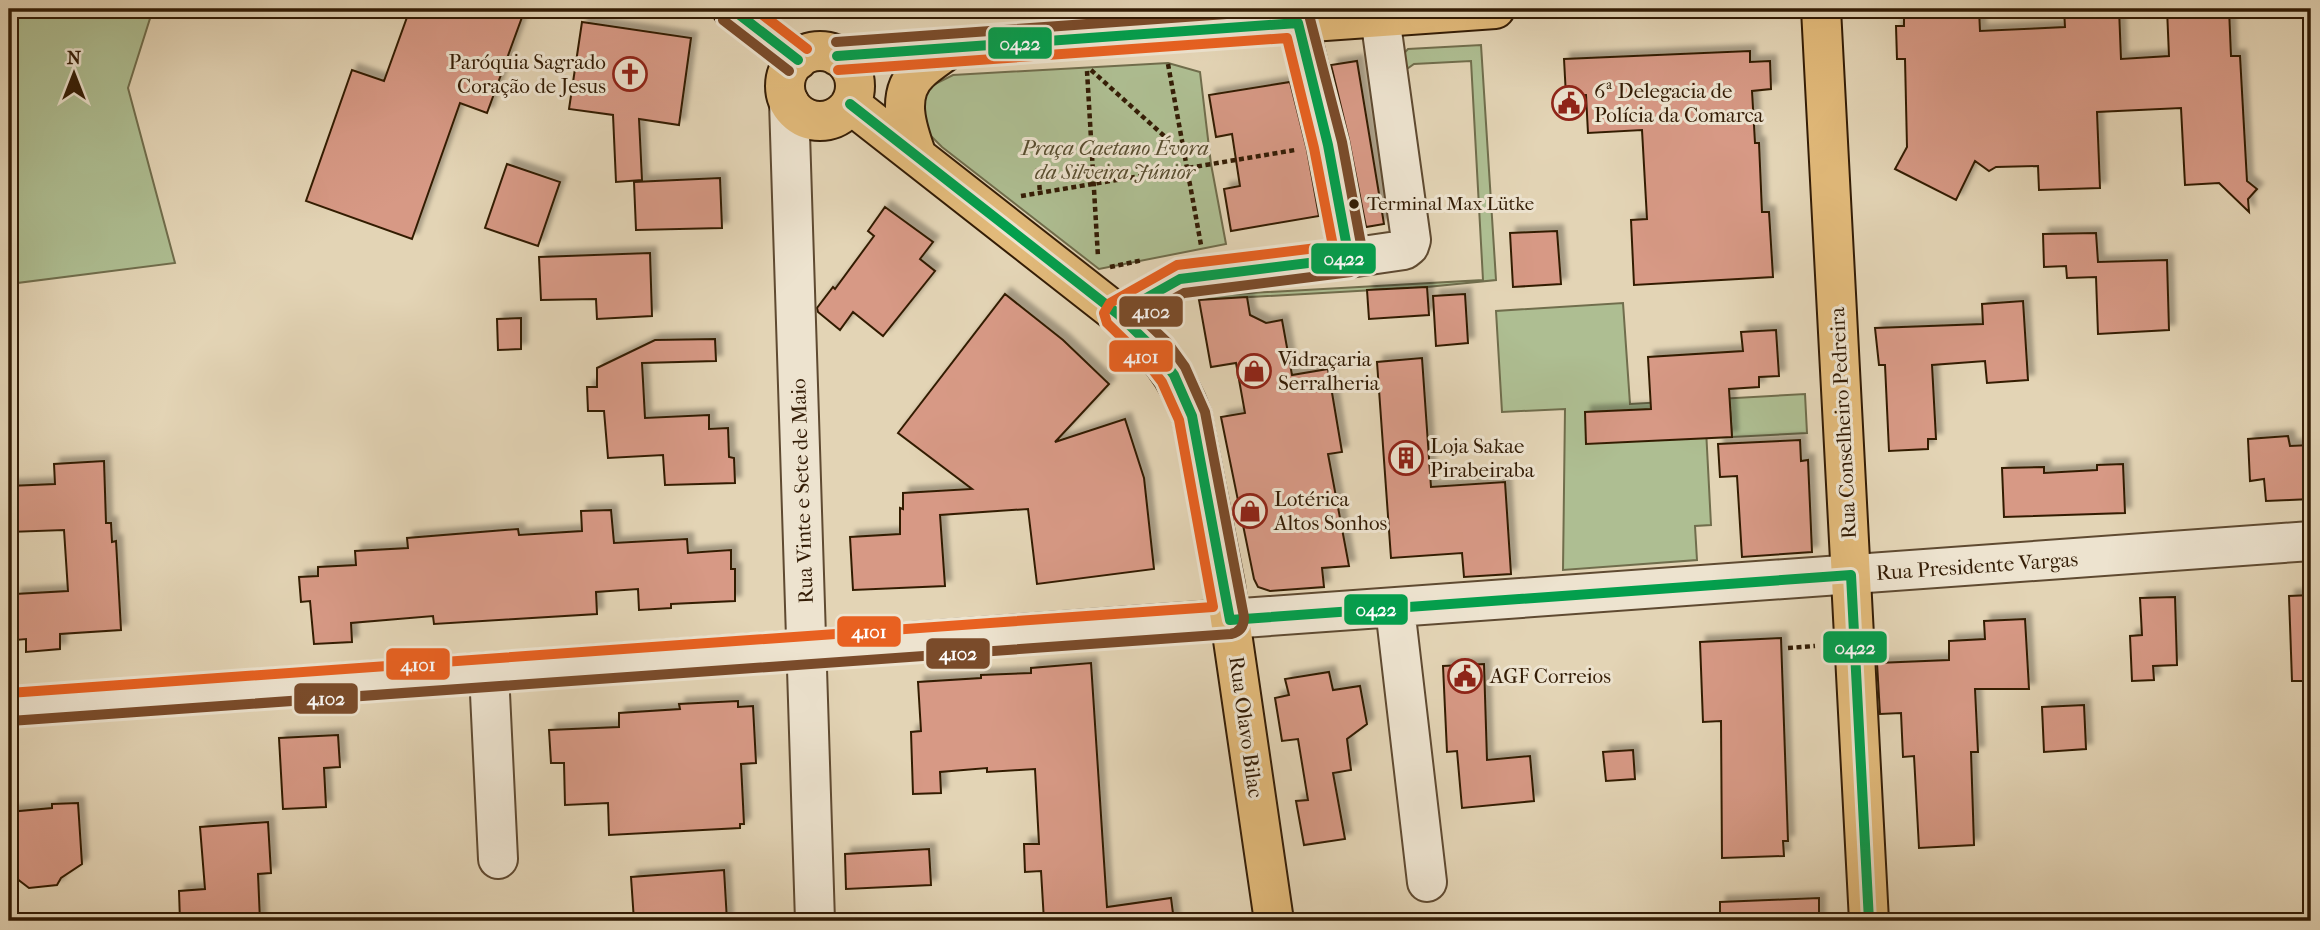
<svg xmlns="http://www.w3.org/2000/svg" width="2320" height="930" font-family="'IM FELL French Canon',serif">
<style>
.green{fill:#aebe92;stroke:#706d4c;stroke-width:2}
.building{fill:#d79985;stroke:#331c05;stroke-width:2;filter:url(#shadow)}
.lines{fill:none;stroke-linecap:round;stroke-linejoin:round}
.minor-casing{stroke:#5f4a31;stroke-width:42}
.major-casing{stroke:#331c05;stroke-width:42}
.path{stroke:#331c05;stroke-width:4.5;stroke-dasharray:5 3.5;stroke-linecap:butt}
.minor{stroke:#ede3cf;stroke-width:38}
.major{stroke:#e2ba7a;stroke-width:38}
.bus-1-casing{stroke:#ede3cf;stroke-width:16}
.bus-2-casing{stroke:#ede3cf;stroke-width:16}
.bus-3-casing{stroke:#ede3cf;stroke-width:16}
.bus-1{stroke:#039f4d;stroke-width:10}
.bus-2{stroke:#7a4b2a;stroke-width:10}
.bus-3{stroke:#e86121;stroke-width:10}
.bus-dot{fill:#331c05;stroke:#ede3cf;stroke-width:2.5}
.labels{text-anchor:middle;dominant-baseline:central;stroke-width:6;stroke-linejoin:round;paint-order:stroke}
.bus-label{font-size:19px;fill:#331c05;stroke:#ede3cf;text-anchor:start}
.poi-label{font-size:21px;fill:#331c05;stroke:#ede3cf;text-anchor:start}
.park-label{font-size:21px;font-style:italic;fill:#584d2f;stroke:#ede3cf}
.street-label{font-size:21px;fill:#331c05;stroke:#ede3cf}
.line-badge{stroke:#ede3cf;stroke-width:2.5}
.badge-label{font-size:19px;text-anchor:middle;font-weight:bold;fill:#fff}
</style>
<defs>
<filter id="shadow"><feDropShadow dx="6" dy="-6" stdDeviation="2" flood-color="#0004"/></filter>
</defs>
<rect width="100%" height="100%" fill="#e3d4b5"/>
<filter id="stains"><feTurbulence type="fractalNoise" baseFrequency=".00286" numOctaves="4"/><feColorMatrix values="0 0 0 0 .2 0 0 0 0 .09 0 0 0 0 .02 0 0 0 .5 -.17"/></filter>
<radialGradient id="worn" r=".72"><stop offset=".6" stop-color="#630" stop-opacity="0"/><stop offset="1" stop-color="#630" stop-opacity=".3"/></radialGradient>
<path class="green" d="M9 9H153L128 88 175 263 9 284Z
M1481 45 1496 280 1427 287 1199 300 1198 296 1483 280 1471 61 1414 64 1394 78V64L1408 49Z
M1168 63 1200 72 1211 164 1226 244 1099 269 942 147 925 130 921 107 925 93 931 86 953 75Z
M1623 303 1630 404 1805 394 1807 433 1732 437 1730 409 1705 410 1711 525 1695 526 1697 560 1563 570 1565 409 1502 412 1496 311Z"/>
<path class="building" d="M410 9H525L487 113 460 103 412 239 306 201 352 70 384 81Z
M1904 9H1979L1980 31 2065 27 2064 9H2119L2121 59 2169 56 2167 9H2229L2231 56H2240L2247 181 2257 189 2248 199 2249 212 2219 183 2185 185 2181 108 2097 112 2100 188 2039 190 2038 166 1996 167 1989 171 1975 161 1956 200 1895 169 1907 147 1905 59H1897L1896 26H1904Z
M582 22 691 38 679 125 639 119 642 180 616 182 613 115 569 109Z
M1750 51V62L1770 61 1771 89 1752 91 1755 143H1759L1762 212H1769L1773 277 1634 285 1631 220 1647 219 1642 130 1588 133 1586 95 1566 96 1564 59Z
M1357 61 1384 224 1366 227 1349 140 1331 65Z
M1290 82 1307 150 1319 216 1231 231 1224 189 1240 186 1232 134 1216 137 1209 95Z
M507 164 560 182 538 246 485 228Z
M720 178 722 228 636 230 634 182Z
M885 207 933 242 920 259 935 271 883 336 853 312 840 330 818 312 817 308 833 287 835 289 874 236 868 231Z
M1557 231 1561 284 1513 287 1510 233Z
M2096 233 2098 262 2167 260 2169 330 2098 334 2096 277 2067 278 2066 266 2044 267 2043 234Z
M650 253 652 316 597 319 596 299 541 300 539 257Z
M1427 287 1429 315 1369 319 1367 290Z
M1005 294 1063 340 1109 384 1055 442 1125 419 1144 478 1154 569 1037 584 1028 509 940 515 945 586 853 590 850 537 900 534V508L903 509V493L972 489 898 433Z
M1465 294 1468 343 1436 346 1433 296Z
M1247 297 1250 315 1266 323 1282 320 1292 375 1328 369 1342 452 1328 454 1349 566 1322 568 1324 587 1270 591 1258 587 1254 579 1221 417 1245 413 1236 363 1211 367 1199 300Z
M2023 301 2028 380 1987 383 1985 361 1932 365 1936 439H1928V449L1889 451 1885 365H1879L1875 328 1983 324 1982 304Z
M521 318V349L498 350 497 319Z
M1776 330 1779 376 1759 377V387L1729 389 1732 437 1586 444 1585 412 1651 409 1648 357 1743 351 1741 332Z
M715 339 716 361 642 363 645 418 709 415V429L728 428 729 457 734 458 735 483 665 485 663 455 608 458 604 411H588L587 387H597V368L655 340Z
M1422 358 1431 487 1505 482 1511 574 1464 577 1462 553 1391 558 1377 362Z
M2288 436 2290 446 2311 445V499L2266 501 2264 479 2250 481 2248 439Z
M1800 440 1801 461 1808 460 1812 552 1742 557 1737 476 1720 477 1718 444Z
M104 461 106 523H111L112 542 116 541 121 630 60 634V649L26 652V639L16 640 15 594 68 591 64 530 9 532V486L55 484 54 464Z
M2123 464 2125 513 2004 517 2002 468 2044 467V473L2097 470V465Z
M611 510 614 543 687 539 688 553 731 550V569H735V601L671 604V608L639 610 638 589 596 592 597 614 434 624 433 616 351 623 352 642 314 644 310 601 301 602 299 577 318 576V567L356 565 355 551 408 548 407 538 518 529 519 535 582 531 581 511Z
M2311 595V681H2292L2289 596Z
M2175 597 2177 665 2153 666 2154 680 2132 681 2130 636 2142 635 2140 598Z
M2025 619 2029 689H1975L1978 752H1971L1974 845 1919 848 1914 756 1903 757 1901 713 1880 714 1877 663 1949 660V641L1985 639 1984 621Z
M1781 638 1788 841H1783L1784 856 1722 858 1721 721 1703 722 1700 642Z
M1091 663 1107 907 1171 898 1174 921H1044L1041 871 1025 872 1024 844H1039L1035 769 987 772V768L940 772 941 793 913 794 911 732 921 731 918 682 981 678V675L1031 673V668Z
M1484 664 1487 760 1530 756 1534 801 1462 808 1457 751 1447 752 1443 666Z
M1329 672 1333 690 1360 686 1367 724 1347 739 1351 770 1333 773 1345 839 1304 845 1296 801 1308 800 1298 739 1282 741 1275 698 1289 695 1285 679Z
M738 701V707L753 706 756 763 741 764 744 824H740V828L609 835 608 803 565 805 564 763H551L549 730 619 727V713L680 709 679 704Z
M2084 705 2086 749 2044 752 2042 707Z
M338 735 340 767 324 768 326 807 283 809 279 738Z
M1633 750 1635 779 1606 781 1603 752Z
M78 803 82 864 61 878 57 885 29 888 16 878V869H9V812L52 808V804Z
M268 822 271 873 258 874 260 921H180L179 891 205 889 200 827Z
M929 849 931 885 846 889 845 854Z
M724 870 727 921H634L631 877Z
M1819 898V921H1720V902Z"/>
<g class="lines">
<g class="minor-casing">
<path id="minor" d="M789 102 815 921
M1349 258 1404 250 1409 246 1411 240 1380 17
M1118 314 1180 279 1349 258 1328 145 1298 23 1297 9
M1395 608 1427 882
M489 673 498 859
M9 707 2311 541"/>
</g>
<g class="major-casing">
<path id="major" d="M732 9 798 60
M1821 9 1869 921
M785 86a35 35 0 1 1 70 0a35 35 0 1 1-70 0Z
M837 56 1495 9
M850 104 1118 314C1153 349 1175 369 1192 416L1225 585 1274 921
M917 156C907 129 895 94 919 72 928 63 940 56 950 48"/>
</g>
<path class="path" d="M1168 64 1201 245
M1091 70 1183 153
M1087 71 1098 257
M1038 168 1040 193
M1021 196 1295 150
M1110 267 1143 260
M1788 648 1815 646"/>
<use href="#minor" class="minor"/>
<use href="#major" class="major"/>
<g class="bus-1-casing">
<path id="bus-1" d="M732 9 798 60
M837 56 1298 23 1328 145 1349 258 1180 279 1118 314
M850 104 1118 314 1156 351 1174 375 1192 416 1230 620 1851 575 1869 921"/>
</g>
<g class="bus-2-casing">
<path id="bus-2" d="M723 20 789 71
M10 721 1231 634C1240 632 1244 626 1244 617L1205 412 1185 367 1167 342 1141 317 1184 293 1351 272 1361 265 1363 255 1342 142 1309 15 1297 9 836 42"/>
</g>
<g class="bus-3-casing">
<path id="bus-3" d="M755 9 807 49
M9 693 1213 607 1179 420 1162 382 1145 360 1107 323 1104 313 1110 303 1177 265 1333 246 1314 148 1287 38 838 70"/>
</g>
<use href="#bus-1" class="bus-1"/>
<use href="#bus-2" class="bus-2"/>
<use href="#bus-3" class="bus-3"/>
</g>
<defs>
<g id="church-ring" transform="scale(1.75)"><circle r="9.5" fill="#ede3cf" stroke="#8f2418" stroke-width="1.5"/><path d="M-1.2-6h2.4v3.5h3.3v2.4h-3.3V6h-2.4V-.1h-3.3v-2.4h3.3Z" fill="#8f2418"/></g>
<g id="civic-ring" transform="scale(1.75)"><circle r="9.5" fill="#ede3cf" stroke="#8f2418" stroke-width="1.5"/><path d="M-.6-6.5H3V-4.5H.6V-3L4-1V1h2V6H-6V1h2V-1L-.6-3ZM-1.2 2.5V6h2.4V2.5Z" fill="#8f2418"/></g>
<g id="shop-ring" transform="scale(1.75)"><circle r="9.5" fill="#ede3cf" stroke="#8f2418" stroke-width="1.5"/><path d="M-5-2.5h2.3a2.7 3.5 0 0 1 5.4 0H5L5.5 6h-11ZM-1.5-2.5h3a1.5 2.3 0 0 0-3 0Z" fill="#8f2418"/></g>
<g id="building-ring" transform="scale(1.75)"><circle r="9.5" fill="#ede3cf" stroke="#8f2418" stroke-width="1.5"/><path d="M-4-6H4V6H1V3H-1V6H-4ZM-2.5-4.3h1.7v1.8h-1.7ZM.8-4.3h1.7v1.8H.8ZM-2.5-1h1.7V.8h-1.7ZM.8-1h1.7V.8H.8Z" fill="#8f2418"/></g>
</defs>
<g fill-rule="evenodd">
<use href="#church-ring" x="630" y="74"/>
<use href="#civic-ring" x="1569" y="103"/>
<use href="#shop-ring" x="1254" y="371"/>
<use href="#building-ring" x="1406" y="458"/>
<use href="#shop-ring" x="1250" y="511"/>
<use href="#civic-ring" x="1465" y="676"/>
</g>
<circle class="bus-dot" cx="1354" cy="204" r="6"/>
<g class="labels">
<g class="bus-label">
<text x="1367" y="204">Terminal Max Lütke</text>
</g>
<g class="poi-label">
<text x="606" y="62" text-anchor="end">Paróquia Sagrado<tspan x="606" dy="24">Coração de Jesus</tspan></text>
<text x="1594" y="91">6ª Delegacia de<tspan x="1594" dy="24">Polícia da Comarca</tspan></text>
<text x="1278" y="359">Vidraçaria<tspan x="1278" dy="24">Serralheria</tspan></text>
<text x="1430" y="446">Loja Sakae<tspan x="1430" dy="24">Pirabeiraba</tspan></text>
<text x="1274" y="499">Lotérica<tspan x="1274" dy="24">Altos Sonhos</tspan></text>
<text x="1490" y="676">AGF Correios</text>
</g>
<g class="park-label">
<text x="1115" y="148">Praça Caetano Évora<tspan x="1115" dy="24">da Silveira Júnior</tspan></text>
</g>
<g class="street-label">
<text transform="translate(1843 423) rotate(-93)">Rua Conselheiro Pedreira</text>
<text transform="translate(802 491) rotate(-92)">Rua Vinte e Sete de Maio</text>
<text transform="translate(1977 566) rotate(-4)">Rua Presidente Vargas</text>
<text transform="translate(1246 727) rotate(82)">Rua Olavo Bilac</text>
</g>
</g>
<g class="line-badge">
<rect x="987" y="26" width="66" height="34" rx="7" fill="#039f4d"/>
<rect x="1310" y="242" width="67" height="33" rx="7" fill="#039f4d"/>
<rect x="1118" y="295" width="66" height="33" rx="7" fill="#7a4b2a"/>
<rect x="1108" y="339" width="66" height="34" rx="7" fill="#e86121"/>
<rect x="1343" y="593" width="66" height="33" rx="7" fill="#039f4d"/>
<rect x="836" y="615" width="66" height="33" rx="7" fill="#e86121"/>
<rect x="1822" y="630" width="66" height="34" rx="7" fill="#039f4d"/>
<rect x="925" y="637" width="66" height="33" rx="7" fill="#7a4b2a"/>
<rect x="385" y="647" width="66" height="34" rx="7" fill="#e86121"/>
<rect x="293" y="682" width="66" height="33" rx="7" fill="#7a4b2a"/>
</g>
<g class="badge-label">
<text x="1020" y="50">0422</text>
<text x="1344" y="265">0422</text>
<text x="1151" y="318">4102</text>
<text x="1141" y="363">4101</text>
<text x="1376" y="616">0422</text>
<text x="869" y="638">4101</text>
<text x="1855" y="654">0422</text>
<text x="958" y="660">4102</text>
<text x="418" y="671">4101</text>
<text x="326" y="705">4102</text>
</g>
<rect width="2320" height="930" fill="none" stroke="#e3d4b5" stroke-width="35"/>
<rect x="10" y="10" width="2299" height="909" fill="none" stroke="#331c05" stroke-width="3.5"/>
<rect x="18" y="18" width="2285" height="895" fill="none" stroke="#331c05" stroke-width="2"/>
<g transform="translate(74 74)" stroke="#ede3cf" stroke-width="5" paint-order="stroke">
<path d="M0-5L12 26L0 18L-12 26Z" fill="#331c05"/>
<text y="-10" font-size="19" font-weight="bold" text-anchor="middle" fill="#331c05">N</text>
</g>
<rect width="100%" height="100%" filter="url(#stains)"/>
<rect width="100%" height="100%" fill="url(#worn)"/>
</svg>
